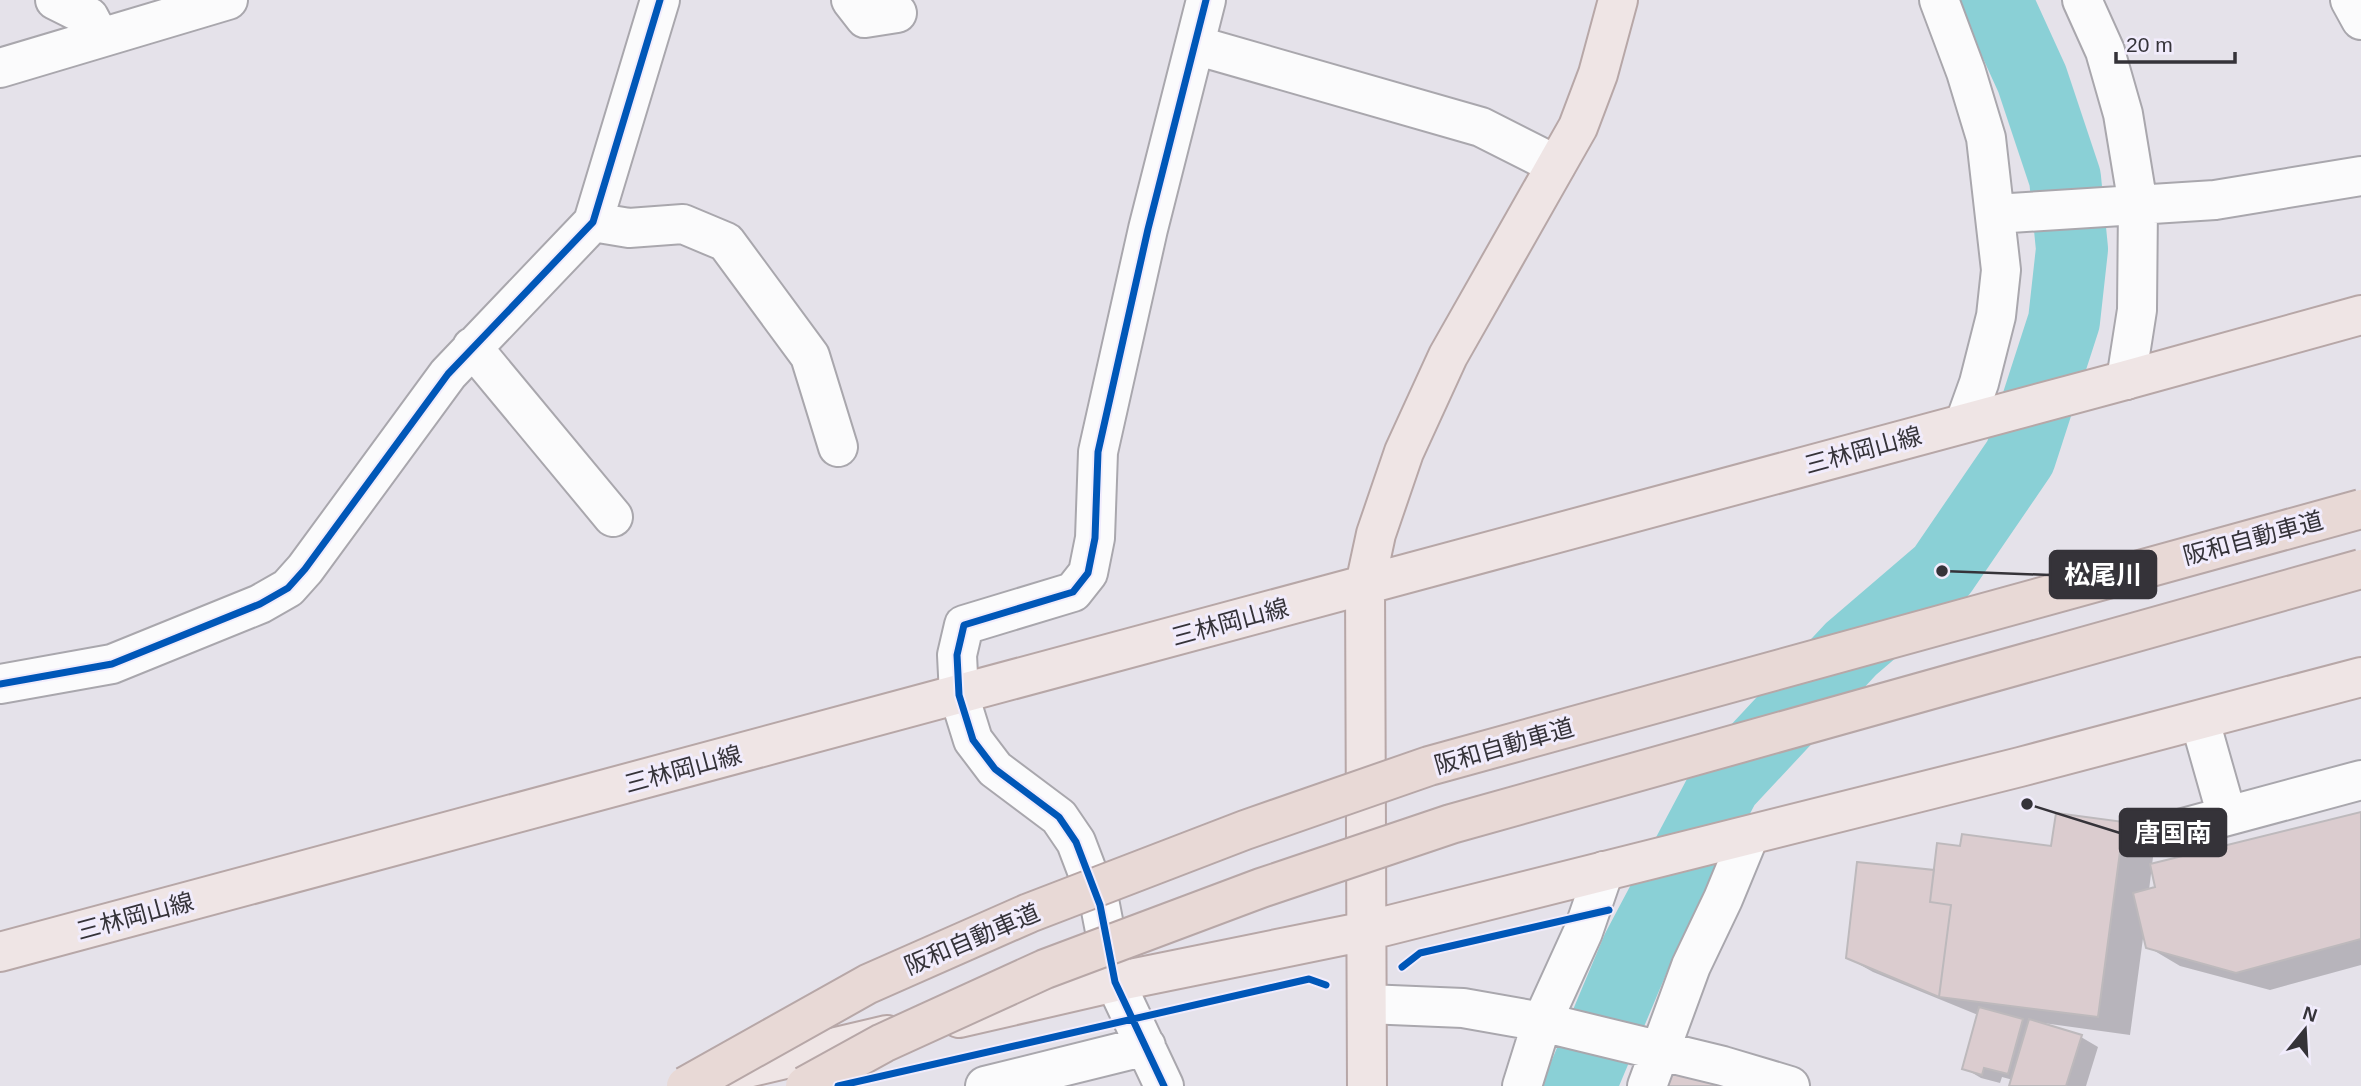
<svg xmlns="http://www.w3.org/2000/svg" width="2361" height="1086" font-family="Arial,'Noto Sans JP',sans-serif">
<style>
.shadow{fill:#0003;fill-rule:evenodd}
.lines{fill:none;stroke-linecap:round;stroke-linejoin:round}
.river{stroke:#8ad0d6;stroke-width:72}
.building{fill:#dbcccf;stroke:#bdb9bc;stroke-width:2}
.minor-casing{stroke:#a9a7ad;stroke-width:42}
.major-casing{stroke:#b7a7a7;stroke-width:42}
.minor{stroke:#fbfbfc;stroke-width:38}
.major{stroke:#efe5e5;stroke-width:38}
.highway-bridge-casing{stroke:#b7a7a7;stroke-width:42;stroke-linecap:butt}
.highway-bridge{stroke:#e8d9d6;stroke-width:38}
.cycleway-casing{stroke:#f1ecfc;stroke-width:11}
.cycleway{stroke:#0057b8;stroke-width:7}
.labels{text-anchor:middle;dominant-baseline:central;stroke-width:6;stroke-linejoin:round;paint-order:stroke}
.street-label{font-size:24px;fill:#353339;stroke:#f1ecfc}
.leader{fill:none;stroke:#353339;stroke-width:2.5}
.callout-dot{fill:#353339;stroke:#f1ecfc;stroke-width:2.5}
.callout{fill:#353339;stroke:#353339;stroke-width:2.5}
.callout-label{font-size:26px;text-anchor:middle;font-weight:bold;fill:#fff}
</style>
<rect width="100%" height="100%" fill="#e5e2ea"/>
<path class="shadow" d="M2361 814V965L2270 990 2180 966 2148 947 2144 931 2130 1035 2043 1023V1025L2081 1037 2098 1047 2086 1086H2011L2013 1080 2002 1077 2000 1083 1981 1078 1964 1068 1978 1015 1873 972 1848 958 1933 872 1961 848H2053L2123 824 2155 842 2152 865ZM2152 866 2157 888 2149 890Z"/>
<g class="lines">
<path class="river" d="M1580 1086 1638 948 1725 784 1851 649 1942 571 2020 457 2064 321 2072 249 2065 178 2032 79 1996 0"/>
</g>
<path class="building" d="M2361 812V939L2236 973 2146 948 2133 893 2155 887 2150 864Z
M2056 813 2124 822 2098 1017 1939 997 1951 905 1930 902 1937 843 1960 846 1962 834 2051 846Z
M1857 862 1934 870 1930 902 1951 905 1939 997 1846 958Z
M1979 1007 2023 1019 2008 1074 1984 1068 1982 1075 1962 1069Z
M2029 1019 2082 1035 2066 1086H2009Z
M1666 1068 1730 1086H1663Z"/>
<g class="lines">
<g class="minor-casing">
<path id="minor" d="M55 0 89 17 100 38
M851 0 865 18 897 13
M1939 0 1966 72 1986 138 2001 270 1996 316 1979 383 1965 422
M2082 0 2105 51 2123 114 2138 205 2137 310 2126 380
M2350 0 2361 20
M1195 45 1481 127 1556 165
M0 68 228 0
M1995 214 2215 200 2361 176
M593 222 629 228 683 224 726 242 810 356 838 447
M472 347 613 517
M0 684 112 664 260 604 288 588 305 569 448 374 593 222 660 0
M2200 721 2227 816
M2157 835 2361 780
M1367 1004 1463 1008 1542 1022 1723 1066 1790 1086
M985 1086 1146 1046
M1164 1086 1115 982 1100 905 1076 842 1059 817 995 769 973 740 959 695 957 655 964 625 1073 592 1088 573 1095 538 1098 452 1148 229 1206 0
M1522 1086 1542 1022 1583 932 1604 871
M1647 1086 1691 966 1723 899 1749 836"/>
</g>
<g class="major-casing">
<path id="major" d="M0 952 2126 380 2361 315
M959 1018 1115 982 1366 931 2020 767 2361 677
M717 1075 887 1035
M1367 1086 1365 585 1376 534 1404 452 1448 356 1578 127 1598 74 1618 0"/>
</g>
<use href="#minor" class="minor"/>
<use href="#major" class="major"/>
<g class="highway-bridge-casing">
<path id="highway-bridge" d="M686 1086 868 984 1029 913 1245 830 1429 766 2361 509
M805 1086 883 1043 1045 969 1261 888 1451 824 2361 569"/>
</g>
<use href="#highway-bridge" class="highway-bridge"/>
<g class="cycleway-casing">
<path id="cycleway" d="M0 684 112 664 260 604 288 588 305 569 448 374 593 222 660 0
M1402 967 1420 953 1609 910
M838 1086 1309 979 1326 985
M1164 1086 1115 982 1100 905 1076 842 1059 817 995 769 973 740 959 695 957 655 964 625 1073 592 1088 573 1095 538 1098 452 1148 229 1206 0"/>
</g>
<use href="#cycleway" class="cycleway"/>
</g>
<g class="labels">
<g class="street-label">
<text transform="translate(1863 450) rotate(-15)">三林岡山線</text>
<text transform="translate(2253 538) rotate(-15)">阪和自動車道</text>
<text transform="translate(1230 622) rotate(-15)">三林岡山線</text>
<text transform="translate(1504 746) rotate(-16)">阪和自動車道</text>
<text transform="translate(683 769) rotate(-15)">三林岡山線</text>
<text transform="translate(135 916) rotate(-15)">三林岡山線</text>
<text transform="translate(972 939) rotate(-23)">阪和自動車道</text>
</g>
</g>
<path class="leader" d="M1942 571L2050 575M2027 804L2120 833"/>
<g class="callout-dot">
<circle cx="1942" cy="571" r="7"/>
<circle cx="2027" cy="804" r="7"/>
</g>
<g class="callout">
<rect x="2050" y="551" width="106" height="47" rx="7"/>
<rect x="2120" y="809" width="106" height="47" rx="7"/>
</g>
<g class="callout-label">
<text x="2103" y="584">松尾川</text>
<text x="2173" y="842">唐国南</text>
</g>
<g transform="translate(2305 1030) rotate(18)" stroke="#f1ecfc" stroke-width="5" paint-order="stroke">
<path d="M0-5L12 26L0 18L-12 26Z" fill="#353339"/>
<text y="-10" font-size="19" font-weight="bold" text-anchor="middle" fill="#353339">N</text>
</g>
<path d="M2116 52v10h119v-10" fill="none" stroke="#353339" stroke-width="3.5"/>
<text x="2126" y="52" font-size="21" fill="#353339" stroke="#f1ecfc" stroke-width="5" paint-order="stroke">20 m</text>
</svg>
